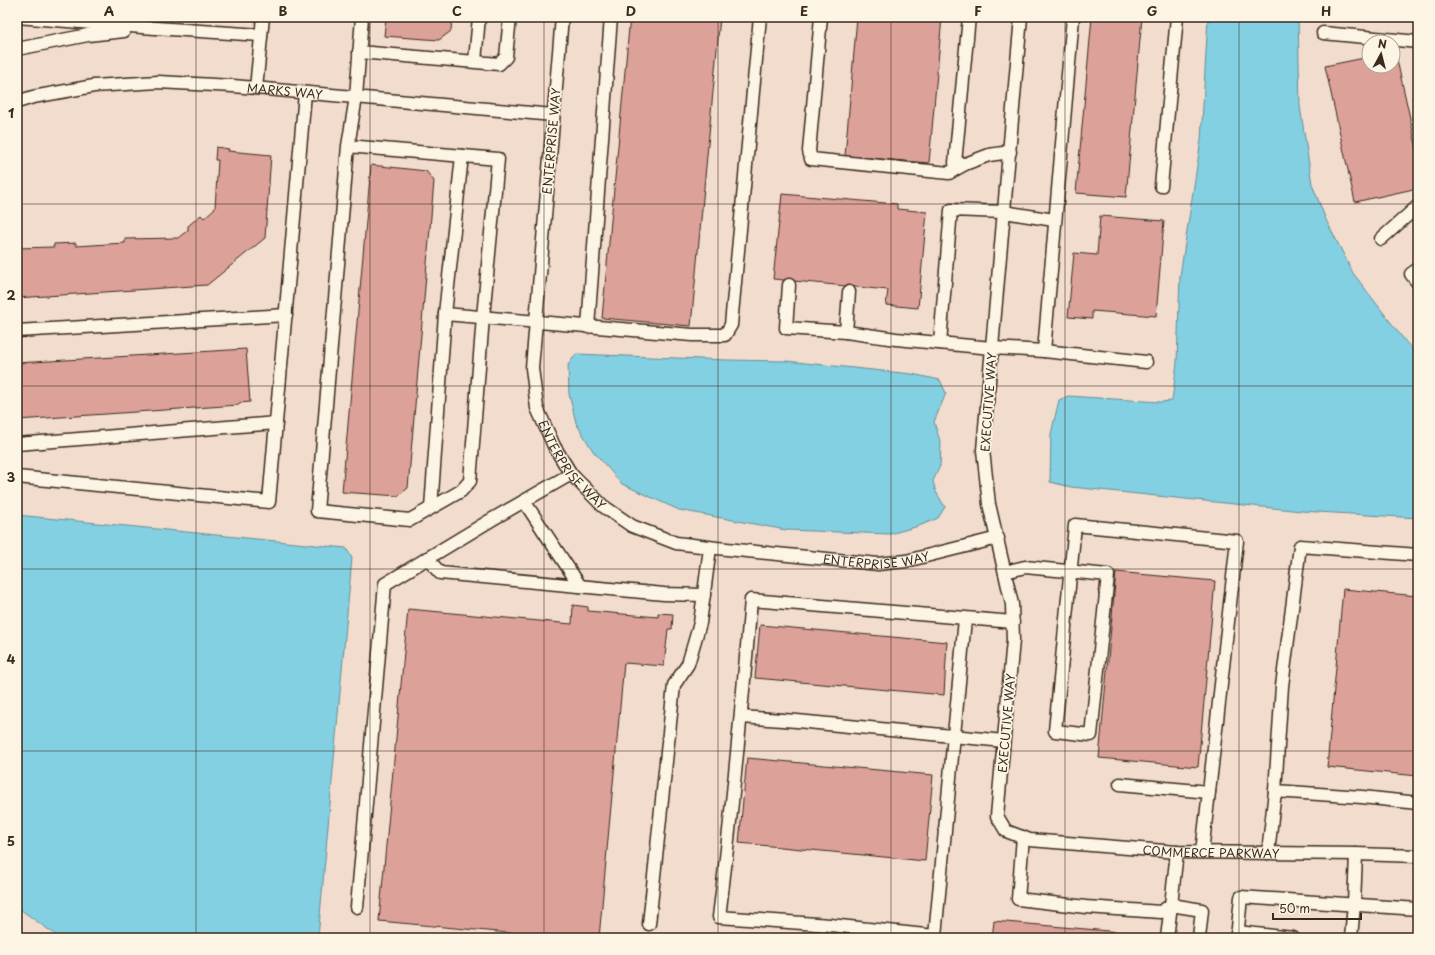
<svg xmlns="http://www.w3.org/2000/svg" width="1435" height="955" font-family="'Playpen Sans',sans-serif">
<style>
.built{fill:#f2dcce;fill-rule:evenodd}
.water{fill:#83d0e2;stroke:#668e94}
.building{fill:#dca29a;stroke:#3b2a1e}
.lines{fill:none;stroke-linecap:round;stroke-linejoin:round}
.minor-casing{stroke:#3b2a1e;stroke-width:15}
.minor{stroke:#fcf5e5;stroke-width:12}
.grid{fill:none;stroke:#3b2a1e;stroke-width:1;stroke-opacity:0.55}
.labels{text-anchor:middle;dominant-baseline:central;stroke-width:3.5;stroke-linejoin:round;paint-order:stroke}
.street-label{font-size:12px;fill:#3b2a1e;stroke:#fcf5e5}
.neatline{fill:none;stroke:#3b2a1e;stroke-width:1.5}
.grid-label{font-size:13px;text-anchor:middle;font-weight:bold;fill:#3b2a1e}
</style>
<rect width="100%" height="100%" fill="#fcf5e5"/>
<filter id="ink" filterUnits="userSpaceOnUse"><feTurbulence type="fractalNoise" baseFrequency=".025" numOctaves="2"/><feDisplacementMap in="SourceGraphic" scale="8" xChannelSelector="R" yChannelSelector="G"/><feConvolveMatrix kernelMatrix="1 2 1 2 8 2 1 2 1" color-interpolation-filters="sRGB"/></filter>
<g filter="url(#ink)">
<path class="built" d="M17 17H1418V938H21L17 934ZM1369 42H1393V66H1369Z"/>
<path class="water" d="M1208 17H1298L1300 106 1312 184 1326 220 1353 273 1405 341 1418 356V518L1301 511 1071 487 1050 482 1051 434 1059 400 1068 396 1160 402 1172 401 1177 362 1180 276 1201 140Z
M576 354 727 360 786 361 912 374 940 380 946 393 934 422 941 444 940 466 933 481 936 492 945 507 938 518 919 526 890 534 786 530 679 510 622 484 593 451 576 423 569 394 568 365Z
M17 515 346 548 352 558 318 938H60L17 907Z"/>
<path class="building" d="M386 17H452L451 31 439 40 384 36Z
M630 17H720L691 326 602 318Z
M857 17H942L929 163 845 156Z
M1092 17H1142L1126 197 1076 193Z
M1393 51H1395L1418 154V188L1355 202 1325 66 1369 57V66H1393Z
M216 147 229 149 228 151 271 155 265 238 207 285 17 298V248L54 247V244L76 243V246L125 243V239L178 238 188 230V226L201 215 204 218 215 208 218 160H215Z
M371 165 426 171 434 181 408 488 398 496 342 492Z
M782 194 897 204V209L927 212 918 308 886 305 888 290 773 279Z
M1100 216 1164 221 1156 316 1092 311V319L1068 317 1074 253 1097 255Z
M246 349 250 402 239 403V405L17 420V363Z
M1116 572 1215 581 1198 767 1099 758Z
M1343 589 1418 596V776L1327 767Z
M573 605 588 607V611L658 617V613L673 614 672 629H668L664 666 624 663 599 938H563L379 921 408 609 572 624Z
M760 625 947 642 944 695 755 678Z
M747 758 933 775 925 861 739 843Z
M994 921 1120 932 1119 938H992Z"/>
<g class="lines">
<g class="minor-casing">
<g id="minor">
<path d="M17 17 155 28 261 35"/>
<path id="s1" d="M562 17 532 368 537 408 554 446 571 474 603 506 632 526 676 543 717 548 878 564 906 561 998 538"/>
<path d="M821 17 809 151 811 159 949 173 965 164"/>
<path d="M969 17 955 163 965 164 989 155 1010 152"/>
<path id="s2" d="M1021 17 983 450 989 504 1012 604 1013 640 997 816 1006 831 1030 840 1177 852 1356 854 1418 856"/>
<path d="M1323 33 1418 42"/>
<path d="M17 49 88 35 124 31"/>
<path d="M359 52 499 64 506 57 510 17"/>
<path d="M475 61 479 17"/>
<path d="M256 88 263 17"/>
<path id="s3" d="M17 102 33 97 94 86 158 82 233 86 553 115"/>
<path d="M348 146 498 159 483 317 470 481 461 491 410 520 317 511 348 146 356 97 362 17"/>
<path d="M1161 186 1177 17"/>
<path d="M1381 239 1418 206"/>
<path d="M1418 269 1411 274 1418 283"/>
<path d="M789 285 786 328 846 332 896 339 992 348 1044 351 1146 362"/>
<path d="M445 314 692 335H725L731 325 760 17"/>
<path d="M588 327 611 17"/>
<path d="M17 331 286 315"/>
<path d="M846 332 849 292"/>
<path d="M940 343 951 210 1004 212 1054 220"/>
<path d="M1044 351 1073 17"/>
<path d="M17 444 276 423"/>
<path d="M17 477 269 502 305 93"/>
<path d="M524 501 580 586"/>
<path d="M431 508 445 314 462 156"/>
<path d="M427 558 440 573 664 594 704 595"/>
<path d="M1005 572 1025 567 1108 575 1091 735 1055 731 1075 525 1237 541 1209 792"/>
<path d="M965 619 935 936 830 925 719 917C732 812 742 706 751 600L1013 622"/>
<path d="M741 717 797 721 1004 741"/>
<path d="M1120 784 1209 792 1202 852"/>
<path d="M1275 791 1362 797 1418 803"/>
<path d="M1023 837 1018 899 1086 907 1161 912 1171 905 1167 938"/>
<path d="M1177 852 1171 905 1202 910 1199 938"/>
<path d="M1268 853 1275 791 1282 686 1300 546 1418 555"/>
<path d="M357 907 385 584 491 520 571 474"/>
<path d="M649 924 674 685 688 664 700 623 710 548"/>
<path d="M1237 932 1293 938"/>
<path d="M1237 938 1241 897 1418 909"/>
<path d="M1351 938 1354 904 1356 854"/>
</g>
</g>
<use href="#minor" class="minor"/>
</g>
</g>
<path class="grid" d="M196 17V938M370 17V938M544 17V938M718 17V938M891 17V938M1065 17V938M1239 17V938M17 204H1418M17 386H1418M17 569H1418M17 751H1418"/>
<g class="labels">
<g class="street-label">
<text stroke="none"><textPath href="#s3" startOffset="270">MARKS WAY</textPath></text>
<text transform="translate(551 141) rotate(-85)">ENTERPRISE WAY</text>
<text transform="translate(988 402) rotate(-86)">EXECUTIVE WAY</text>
<text stroke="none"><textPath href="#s1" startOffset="460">ENTERPRISE WAY</textPath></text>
<text stroke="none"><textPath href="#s1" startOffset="796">ENTERPRISE WAY</textPath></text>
<text transform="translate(1006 723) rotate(-85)">EXECUTIVE WAY</text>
<text stroke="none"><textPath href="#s2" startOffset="1029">COMMERCE PARKWAY</textPath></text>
</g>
</g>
<rect width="1435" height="955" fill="none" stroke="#fcf5e5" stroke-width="44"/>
<g transform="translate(1381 54) rotate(7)"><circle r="19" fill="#fcf5e5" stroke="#afa495"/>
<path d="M0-3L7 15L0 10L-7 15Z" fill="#3b2a1e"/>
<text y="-6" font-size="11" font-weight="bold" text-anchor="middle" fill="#3b2a1e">N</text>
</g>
<path d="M1273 913v6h88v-6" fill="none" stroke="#3b2a1e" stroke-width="2"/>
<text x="1279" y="913" font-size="12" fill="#3b2a1e" stroke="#fcf5e5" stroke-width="3" paint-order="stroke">50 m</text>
<rect x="22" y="22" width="1391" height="911" class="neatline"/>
<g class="grid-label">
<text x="109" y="16">A</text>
<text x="283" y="16">B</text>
<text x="457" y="16">C</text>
<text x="631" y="16">D</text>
<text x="804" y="16">E</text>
<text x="978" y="16">F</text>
<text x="1152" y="16">G</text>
<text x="1326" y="16">H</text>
<text x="11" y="118">1</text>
<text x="11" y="300">2</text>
<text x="11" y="482">3</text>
<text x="11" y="664">4</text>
<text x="11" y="846">5</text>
</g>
</svg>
